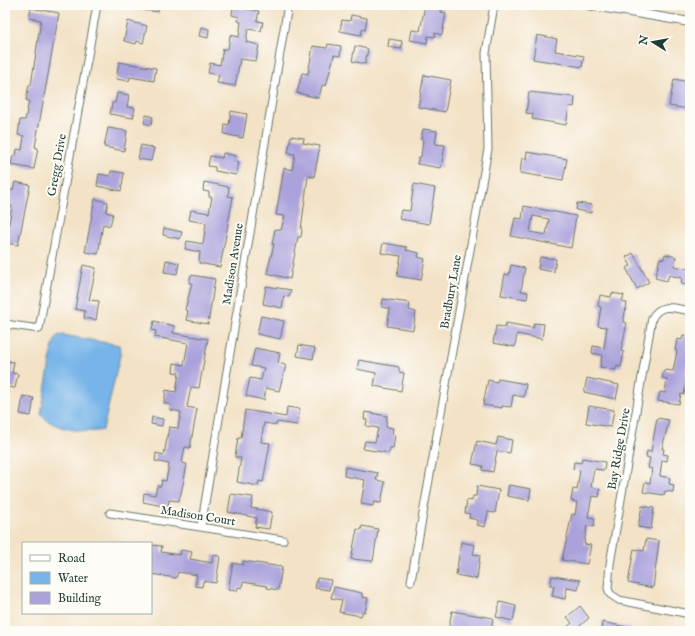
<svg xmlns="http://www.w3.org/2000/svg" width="695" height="636" font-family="'IM FELL English',serif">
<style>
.water{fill:#76b4e9;stroke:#4a788e}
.building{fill:#aba2dc;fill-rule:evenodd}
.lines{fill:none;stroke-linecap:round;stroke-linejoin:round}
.minor-casing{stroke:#697767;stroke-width:9}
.tertiary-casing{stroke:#697767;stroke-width:10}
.minor{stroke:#fff;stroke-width:7}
.tertiary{stroke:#fff;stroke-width:8}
.labels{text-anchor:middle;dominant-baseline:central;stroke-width:4;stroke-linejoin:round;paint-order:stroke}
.street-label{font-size:12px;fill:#1f3d34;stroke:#fdfcf7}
</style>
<rect width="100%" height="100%" fill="#fdfcf7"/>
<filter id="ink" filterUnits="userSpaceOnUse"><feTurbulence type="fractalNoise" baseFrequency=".025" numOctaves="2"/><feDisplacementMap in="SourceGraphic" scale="8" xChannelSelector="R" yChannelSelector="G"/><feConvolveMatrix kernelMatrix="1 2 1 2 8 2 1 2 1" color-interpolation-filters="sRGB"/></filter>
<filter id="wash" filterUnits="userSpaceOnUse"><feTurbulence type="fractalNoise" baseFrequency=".012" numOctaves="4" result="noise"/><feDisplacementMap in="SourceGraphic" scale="16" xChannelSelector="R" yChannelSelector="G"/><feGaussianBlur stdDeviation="0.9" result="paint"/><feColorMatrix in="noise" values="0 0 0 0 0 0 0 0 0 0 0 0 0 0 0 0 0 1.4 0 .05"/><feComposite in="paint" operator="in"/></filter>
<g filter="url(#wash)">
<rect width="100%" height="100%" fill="#f3e2c6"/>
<path class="water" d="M63 335 119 345 121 351 103 430C88 434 50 429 41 414L53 345 57 336Z"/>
<g id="blocks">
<path class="building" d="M139 5H159L158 12 139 9Z
M425 5 442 6 441 12 446 13 442 35 435 33V37L428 36 427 43 410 40 412 30 420 31Z
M233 7 259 11 257 21 263 22 261 31 248 29 246 42 259 45 256 61 240 59 235 86 217 83 219 75 208 73 210 63 220 65 223 49H228L230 35 239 37 241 22 238 21 239 17 232 15Z
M31 8 59 13 35 147 38 148 34 169 11 165 13 156H16L17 149 22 150 24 136 18 135 20 120H25L29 101 26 100 29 85H31L41 20 29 18Z
M351 15 367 18 365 30 362 29 361 35 340 31 342 20 350 21Z
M128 21 147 26 143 43 137 41 136 44 124 41Z
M201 27 209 29 208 38 199 36Z
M537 35 557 39 555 51 584 56 582 67 533 59Z
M389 39 402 41 401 49 388 47Z
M328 44 341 46 340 56 334 55 326 86 322 85 319 98 297 93 302 73 308 74 313 46 327 48Z
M355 46 368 49 365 64 352 61Z
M119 62 156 68 154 81 130 77 129 81 116 79Z
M424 75 451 80 445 112 418 107Z
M674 79 690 82 689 109 669 106Z
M529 92 575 97 574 107 569 106 566 125 532 119 533 114 526 113Z
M117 93 129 95 127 107 135 108 133 118 110 114 112 103H115Z
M231 111 247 114 243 138 224 134 225 124 229 125Z
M146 115 153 117 151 125 144 123Z
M108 128 127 131 124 151 104 147Z
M423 129 437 131 435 144 445 145 441 168 417 164 419 157H421L423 140H421Z
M291 136 304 138 303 143 320 146 314 177 308 176 301 229 302 230 301 237H298L290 279 267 273 274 244H272L275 229 281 230 285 216 276 215 284 168 292 170 295 154 288 153Z
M141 145 154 148 151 161 138 159Z
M527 152 567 159 563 180 520 173 522 158 526 159Z
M223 153 236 156 235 161 239 162 236 175 215 171V167L208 166 210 156 222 158Z
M111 171 124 173 121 191 97 186 99 174 110 176Z
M15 182 30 185 18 245 5 243V223L9 224 12 206 5 205V189L13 190Z
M204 182 229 187 228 196 233 197 220 267 199 263 200 252 185 249 187 241 203 244 206 223 189 220 191 210 209 213 212 197H209V192L203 191Z
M414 184 435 188 429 224 399 219 401 210 410 211Z
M95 199 108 202 106 212 113 214 110 226 103 224 98 254 85 252Z
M577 203 592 205 591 213 576 210Z
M524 206 576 216 571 248 511 236 515 218 522 219ZM533 216 549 219 546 235 530 232Z
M164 228 182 232 180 239 163 235Z
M383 243 407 247 406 250 419 253 418 257 425 259 421 280 397 276 401 256 381 253Z
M633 253 649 282 637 289 626 268 631 266 626 257Z
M665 254 676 257 674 266 690 269V285L681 284 682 278 669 275 667 281 655 278 660 258 664 259Z
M540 257 556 259 554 272 538 269Z
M166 260 179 263 177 274 164 272Z
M83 265 96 268 89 300 99 301 96 320 84 318 85 311 75 309Z
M511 265 525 268 521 291 528 292 527 299 501 295 505 274 509 275Z
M191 275 215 279 208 324 186 320 188 311 185 310 192 283H189Z
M266 286 291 290 289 297 284 296 282 308 263 304Z
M612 293 624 295 622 302 627 303 623 322 627 323 621 351 624 352 621 367 617 366 616 370 600 367 602 355 592 353 593 346 604 348 607 327 598 326 601 307 598 306 600 295 611 297Z
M383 299 410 303 409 310 416 312 413 330 387 326 390 309 382 307Z
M261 316 284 321 280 339 257 334Z
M154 321 174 326 173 333 208 339 199 388 191 387 187 407 197 409 190 448 185 447 182 463 187 464 184 480 179 501 169 500 168 507 143 502 144 493 155 495 157 486H161L162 480 166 481 169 464 155 461 156 453 164 455 169 427 178 428 181 412 170 410 171 405 164 403 166 390 176 392 179 373 173 372 174 363 184 365 188 343 155 337 156 331 152 330Z
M506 323 533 328 534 323 544 324 542 339 517 334 515 347 493 343 496 326 505 327Z
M683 335 690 336V351L685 376 690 377 689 383H686L684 395 681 394 679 404 658 401 660 392 665 393 667 379 662 378 664 370 673 371 677 351 675 350 677 339 682 340Z
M299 345 315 348 313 359 297 356Z
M255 348 280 353 278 363 286 365 279 391 266 388 264 400 246 396 250 378 261 380 264 368 251 366Z
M359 360 399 367V372L404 373 401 391 374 386 376 373 357 369Z
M5 361 14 362 12 373 18 374 15 388 5 387Z
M587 378 619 385 616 399 584 392Z
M498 379 526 384 524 397 513 395 511 407 502 406V408L483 405 488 380 497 382Z
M23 396 34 398 31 416 20 414Z
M589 406 614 410 611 427 586 423Z
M287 407 300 409 297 425 277 422 276 425 264 423 261 442 270 443 263 482 259 481 258 486 237 482 241 458 235 457 238 438H241L245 410 286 417Z
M365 412 387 416 386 427 393 428 392 434 395 435 393 448H390L389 453 363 449 365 441 375 442 378 428 366 426 367 420 364 419Z
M152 417 163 419 162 426 151 424Z
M657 418 669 420 662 449H664L663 454 668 455 667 461 662 460 660 476 670 478 669 484 674 485 673 492 665 491 664 495 643 492 645 482 650 483 652 469 648 468 650 458 646 457 647 451 651 452Z
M498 437 512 440 510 453 497 451 493 472 482 470 483 466 472 464 477 441 496 445Z
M582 458 605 462 604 470 594 469 591 487 600 489 599 497 592 496 588 517 595 518 594 527 587 526 584 544 591 545 587 564 562 560 572 514 575 515 577 502 571 501 573 489 577 490 580 470 573 469 574 462 581 463Z
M345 467 378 473 376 480 385 482 381 503 374 502 373 506 361 504 365 480 344 476Z
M509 485 531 489 529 500 507 496Z
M477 486 499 490 495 513 488 512 485 527 477 525 478 520 469 518 470 514 465 513 467 500 472 501 473 496H476Z
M231 494 253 497 251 508 272 512 269 529 255 527 257 518 228 512Z
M642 506 654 508 651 529 638 527Z
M362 526 378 529 373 561 351 559 357 529 361 530Z
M646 539 659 541 653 588 628 583 634 549 644 551Z
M461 542 475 545 473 554 480 555 477 579 456 575Z
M151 545 162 546 161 552 180 555 181 550 192 552 190 559 212 563 213 555 220 556 216 583 203 581 202 587 195 586 197 575 178 572 176 578 151 574Z
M243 561 282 567 278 590 267 588V586L243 582 242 588 238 587 237 591 228 590 233 563 243 565Z
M552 576 580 580 578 590 567 588 565 599 552 596 554 586H550Z
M317 578 331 580 329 590 315 588Z
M334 587 362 593V597L368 598 365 612 363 611 361 616 339 612 342 600 331 598Z
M500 602 516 606 513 621 496 617Z
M580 606 589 618 574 631H562L572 623 567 617Z
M452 611 493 618 491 631 474 629V631H448Z
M602 622 631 628V631H601Z"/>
</g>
</g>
<g filter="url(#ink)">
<use href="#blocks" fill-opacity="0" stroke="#697767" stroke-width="1"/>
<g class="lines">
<g class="minor-casing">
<path id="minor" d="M690 311C674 308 661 302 652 318L610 564 608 588 610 594 619 600 690 614
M5 324 39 329 97 5
M110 513 283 540
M201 527 288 5
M411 581 488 149 486 53 494 5"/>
</g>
<g class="tertiary-casing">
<path id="tertiary" d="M588 5 690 22"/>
</g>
<use href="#minor" class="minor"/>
<use href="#tertiary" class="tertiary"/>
</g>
</g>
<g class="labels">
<g class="street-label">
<text transform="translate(57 165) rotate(-80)">Gregg Drive</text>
<text transform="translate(233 264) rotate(-81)">Madison Avenue</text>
<text transform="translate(451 292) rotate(-80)">Bradbury Lane</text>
<text transform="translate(619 449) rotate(-80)">Bay Ridge Drive</text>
<text transform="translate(198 516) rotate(9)">Madison Court</text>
</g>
</g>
<rect width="695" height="636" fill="none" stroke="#fdfcf7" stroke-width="20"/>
<rect x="22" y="542" width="130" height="72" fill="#fdfcf7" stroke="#a4b0a9"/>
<rect x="30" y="555" width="20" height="6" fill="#ffffff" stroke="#a4b0a9"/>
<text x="58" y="562" font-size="12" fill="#1f3d34">Road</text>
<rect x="30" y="572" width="20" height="12" fill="#76b4e9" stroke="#a4b0a9"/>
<text x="58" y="582" font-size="12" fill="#1f3d34">Water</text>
<rect x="30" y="592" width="20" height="12" fill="#aba2dc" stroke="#a4b0a9"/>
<text x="58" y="602" font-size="12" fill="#1f3d34">Building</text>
<g transform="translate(653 42) rotate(281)" stroke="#fdfcf7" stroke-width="3" paint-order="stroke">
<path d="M0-3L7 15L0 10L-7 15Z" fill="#1f3d34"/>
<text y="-6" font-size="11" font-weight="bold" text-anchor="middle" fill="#1f3d34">N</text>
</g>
</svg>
